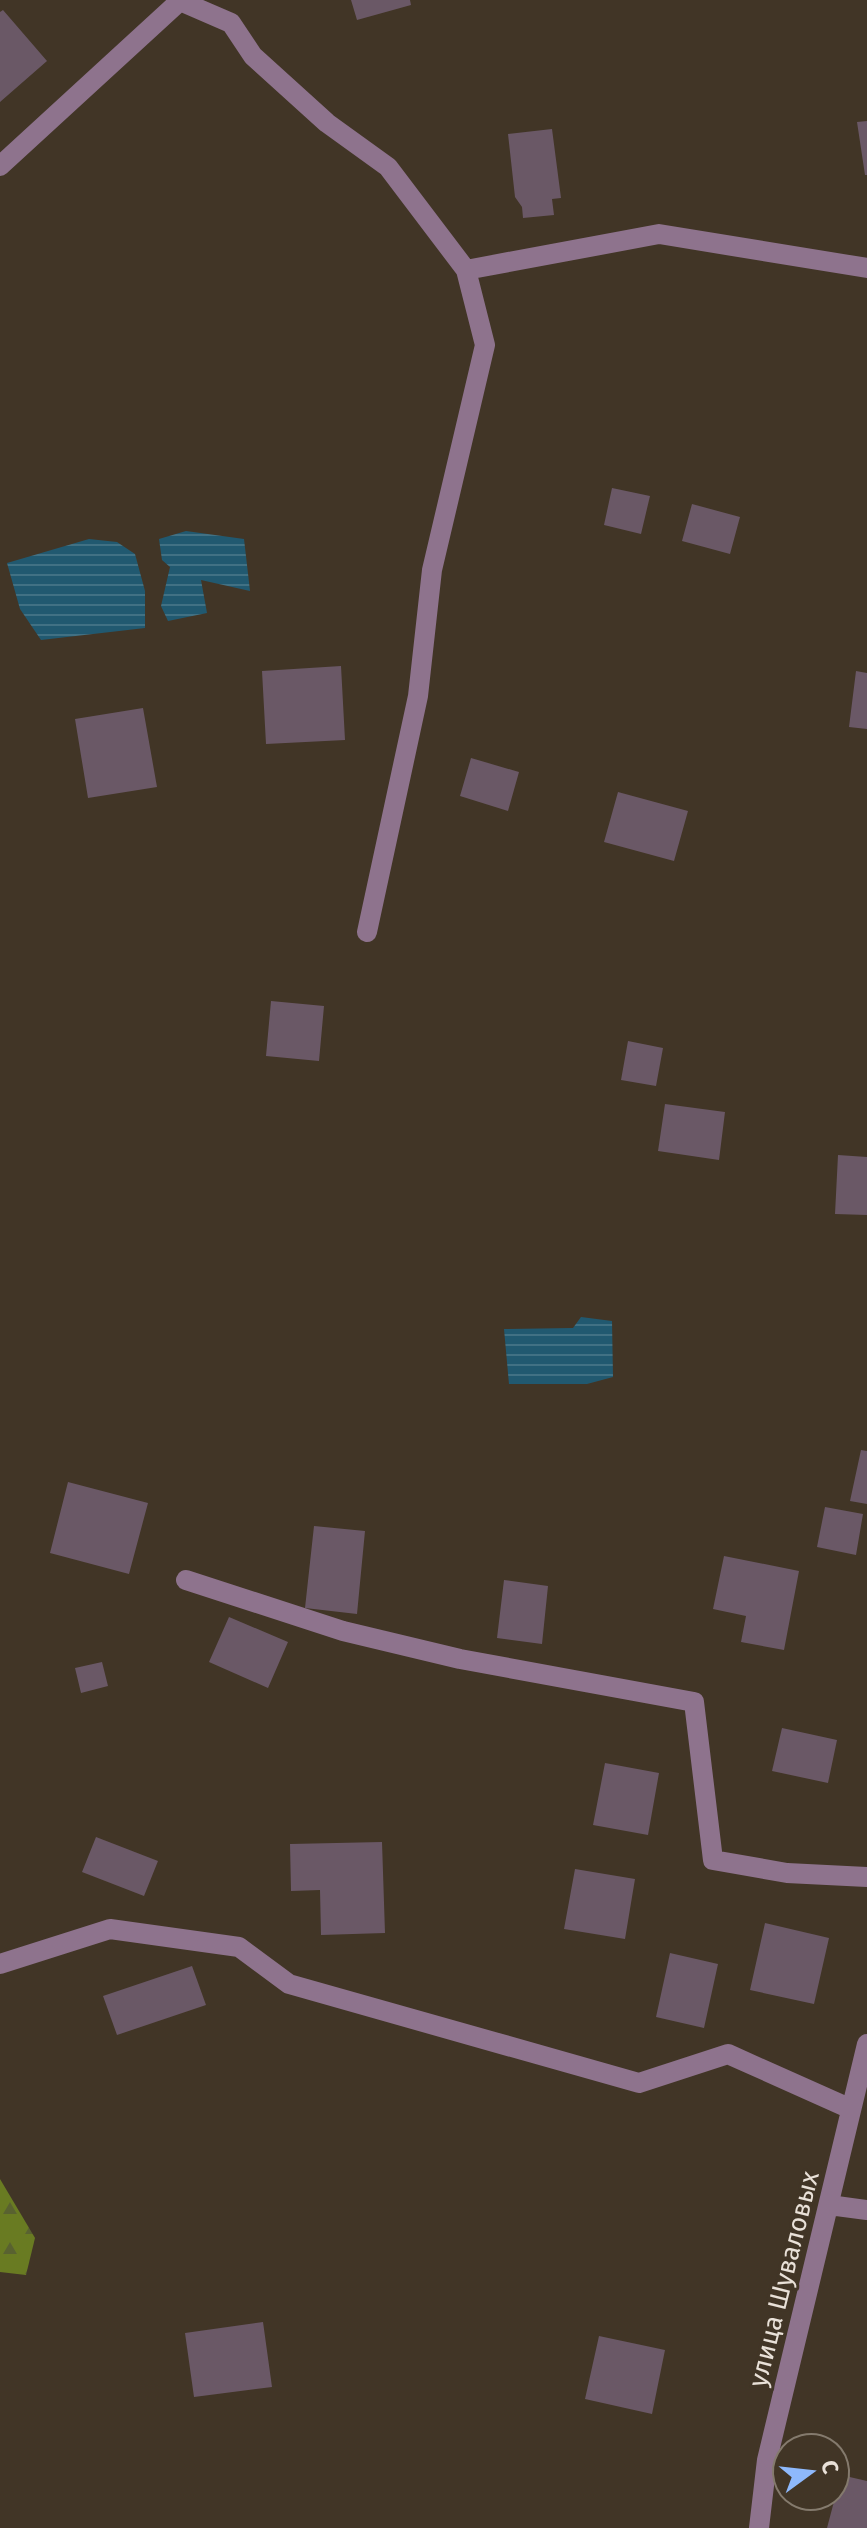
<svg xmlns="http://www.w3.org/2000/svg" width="867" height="2528" font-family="'Fira Sans',sans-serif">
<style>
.forest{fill:url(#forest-firs)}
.water{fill:url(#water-rules)}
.building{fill:#6a5866}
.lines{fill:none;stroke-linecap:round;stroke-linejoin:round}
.minor{stroke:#8e738d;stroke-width:20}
.labels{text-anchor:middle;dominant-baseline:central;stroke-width:6;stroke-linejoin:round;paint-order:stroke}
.street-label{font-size:26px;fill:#e9e1d8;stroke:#413526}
</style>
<defs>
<pattern id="forest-firs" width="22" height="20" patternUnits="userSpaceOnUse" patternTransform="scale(2)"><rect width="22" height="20" fill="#697b22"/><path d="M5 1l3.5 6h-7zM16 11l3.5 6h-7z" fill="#596230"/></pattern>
<pattern id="water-rules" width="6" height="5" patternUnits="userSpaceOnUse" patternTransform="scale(2)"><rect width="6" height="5" fill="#215970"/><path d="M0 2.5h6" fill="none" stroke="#417184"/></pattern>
</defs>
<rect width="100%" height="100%" fill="#413526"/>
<path class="forest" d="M0 2179 35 2238 26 2275 0 2272Z"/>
<path class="water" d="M186 531 244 539 250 591 201 580 207 613 168 621 161 606 170 567 162 560 159 539Z
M89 539 117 542 135 554 145 591V628L41 640 20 609 7 563Z
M581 1317 612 1321 613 1377 587 1384H509L504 1329 573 1328Z"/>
<path class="building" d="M351 0H410L411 5 357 20Z
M3 10 47 61 0 102V12Z
M867 121V175H865L857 122Z
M552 129 561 198 552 199 554 215 523 218 522 207 515 197 508 134Z
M612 488 650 496 641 534 604 525Z
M692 504 740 517 730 554 682 541Z
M341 666 345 740 266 744 262 671Z
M856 671 867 673V729L849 727Z
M143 708 157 787 88 798 75 719Z
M471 758 519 772 508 811 460 796Z
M618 792 688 811 674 861 604 842Z
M271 1001 324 1006 319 1061 266 1056Z
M628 1041 663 1048 656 1086 621 1080Z
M665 1104 725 1112 719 1160 658 1151Z
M838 1155 867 1157V1215L835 1214Z
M861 1450 867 1451V1504L850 1501Z
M68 1482 148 1503 129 1574 50 1553Z
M825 1507 863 1514 856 1555 817 1547Z
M314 1526 365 1531 357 1614 305 1608Z
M724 1556 799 1571 784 1650 741 1642 746 1616 713 1609Z
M504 1580 548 1586 542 1644 497 1638Z
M229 1617 288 1642 268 1688 209 1662Z
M102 1662 108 1686 81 1693 75 1668Z
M782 1728 837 1740 828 1783 772 1771Z
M605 1763 659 1773 648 1835 593 1825Z
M96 1837 158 1861 144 1896 82 1872Z
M382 1842 385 1933 321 1935 320 1890 291 1891 290 1844Z
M575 1869 635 1879 625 1939 564 1929Z
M765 1923 829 1938 814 2004 750 1990Z
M670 1953 718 1964 704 2028 656 2017Z
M192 1966 206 2005 117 2035 103 1996Z
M263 2322 272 2387 194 2397 185 2333Z
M599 2336 665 2350 652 2414 585 2399Z
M841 2475 867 2481V2528H827Z"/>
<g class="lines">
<path class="minor" d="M178 0 231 23 253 56 327 123 388 167 466 270 485 345 432 570 418 696 367 932
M0 166 181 0
M466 270 659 234 867 268
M186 1580 343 1631 460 1659 694 1702 713 1860 787 1873 867 1877
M0 1964 110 1929 239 1947 289 1984 639 2083 728 2054 851 2109
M829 2205 867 2210
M759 2528 767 2460 867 2044"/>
</g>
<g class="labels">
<g class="street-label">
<text transform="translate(784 2279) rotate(-76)">улица Шуваловых</text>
</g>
</g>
<g transform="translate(811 2472) rotate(75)"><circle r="38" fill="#413526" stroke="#847a6d" stroke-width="2"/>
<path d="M0-6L14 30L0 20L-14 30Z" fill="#8eb9fc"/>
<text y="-12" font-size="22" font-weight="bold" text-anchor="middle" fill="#e9e1d8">С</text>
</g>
</svg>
